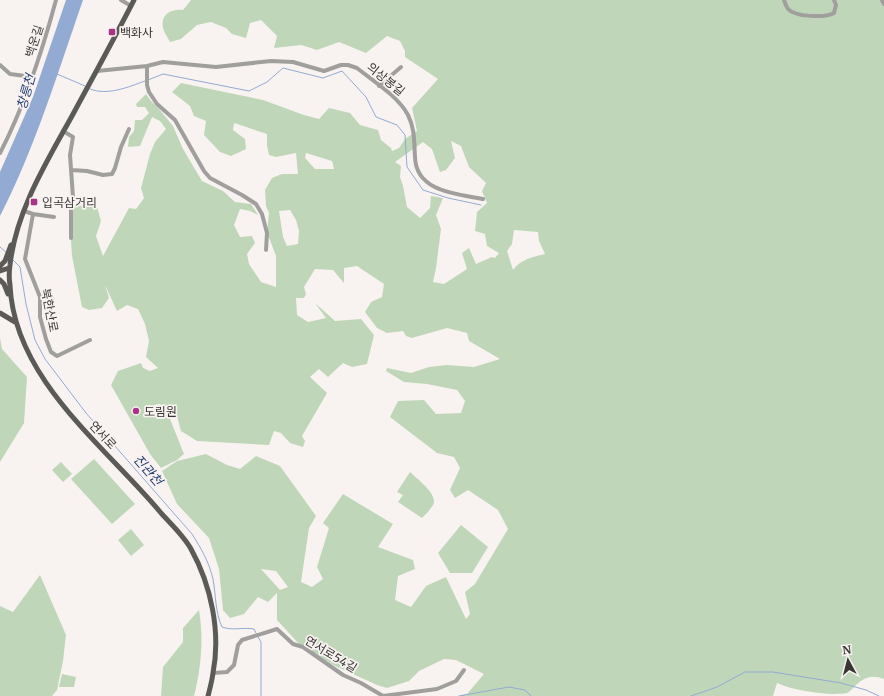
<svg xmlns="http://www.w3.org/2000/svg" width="884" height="696" font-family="Merriweather,'Noto Sans KR',serif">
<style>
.green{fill:#bfd7b8;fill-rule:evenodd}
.water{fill:#93aad3}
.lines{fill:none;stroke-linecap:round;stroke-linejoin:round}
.stream{stroke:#93aad3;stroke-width:1}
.minor{stroke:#a09f9d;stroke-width:4}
.major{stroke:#5c5a56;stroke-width:5}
.poi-dot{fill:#aa3288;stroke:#f8f3f0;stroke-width:1.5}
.labels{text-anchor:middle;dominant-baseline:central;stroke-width:3.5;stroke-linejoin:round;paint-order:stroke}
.poi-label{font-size:12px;fill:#383635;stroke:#f8f3f0;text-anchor:start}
.street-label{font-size:12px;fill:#383635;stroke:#f8f3f0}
.water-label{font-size:13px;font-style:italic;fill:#223c71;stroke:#f8f3f0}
</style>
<rect width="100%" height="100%" fill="#f8f3f0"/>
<path class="green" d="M191 0H884V679C871 674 863 678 854 687 852 689 849 692 847 693 829 696 794 691 777 683L773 696H457L467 694 484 674 456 660 444 659 419 671 409 681 387 688 377 685 335 666 299 644 277 620V593L268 602 258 597 244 614 230 618 223 610 219 569 209 538 177 504 162 471 177 461 206 454 227 465 240 469 256 456 280 466 316 516 309 528 301 582 312 587 323 579 317 567 329 528 323 523 343 494 393 524 378 547 413 560 415 569 398 576 395 600 411 607 426 586 446 577 466 619 470 614 465 592 475 584 508 529 498 510 468 490 455 498 450 490 460 468 454 457 437 453 390 417 398 401 424 400 436 414 461 413 465 401 457 390 427 384 404 382 386 371 387 368 411 373 429 367 447 365 474 367 500 359 469 341 467 333 447 328 412 338 406 336 403 331 387 333 377 328 365 312 371 302 382 297 384 284 357 266 344 268V283L333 270 315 269 304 287 306 294 304 298H296L297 315 308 322 326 318 315 303 335 321 361 319 374 335 367 364 352 367 343 363 328 377 319 369 310 377 327 393 302 436 305 441 303 447 290 443 281 433 274 431 269 445 197 441 181 431 177 416 160 404 154 405 155 409 168 414 184 454 177 460 161 468 150 454 111 385 118 371 141 363 143 368 150 371 158 368 146 357 149 341 145 324 138 309 127 305 117 311 105 285 109 298 102 308 89 310 82 307 72 256 69 210 74 207 96 203 101 221 96 236 103 256 129 208 136 209 144 198 141 188 150 154 155 142 166 129 160 121 152 117 140 146 128 147 129 137 134 131 135 120H142L149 113 145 107H137L136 104 146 94 151 101 159 109 173 126 183 149 202 181 223 191 235 202 251 204 258 215 250 211 240 209 234 225 240 237 252 236 255 243 247 254 249 264 261 282 276 287V256L267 232 269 213 266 206 265 190 272 178 282 174H298L296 153 276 157 269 155 267 146V134L234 123 233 130 245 139 246 149 231 156 220 152 204 135 206 121 194 116 190 106 172 92 181 83 263 100 304 115 319 119 329 108 350 113 360 125 378 130 381 140 391 148 392 151 399 148 405 139 417 131 412 108 438 79 405 57V51L400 41 387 36 366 53 339 42 317 50 301 45 274 48 277 36 261 20 250 23 246 38 232 34 226 28 211 22 197 25 181 39 170 42C168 38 164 32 163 28 160 14 172 8 183 10ZM451 141 461 146 469 167 486 183 482 191 487 203 477 212 475 231 485 234 487 246 499 253 495 258 492 257 476 264 469 248 462 253 467 269 444 284 433 282 436 268 441 229 436 215 443 198 431 196 430 208 420 218 407 207 403 186 400 177 401 166 395 162 423 142 432 149 440 172 446 170 455 158ZM306 153 332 161 334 169H315L305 158ZM290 210 296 220 299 231 298 244 287 246 283 237 279 211ZM514 230 538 232 539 241 545 254C533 257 521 259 513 270L507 251 512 244ZM261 569 276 571 288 587 280 590Z
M0 338 2 349 27 377 24 423 0 462Z
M94 459 135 504 112 524 71 479Z
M61 462 72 474 63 482 52 470Z
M410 472C417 479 439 495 433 505 430 510 426 514 422 518L398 502 403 495 397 492Z
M461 525 488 547 472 573H450L438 553Z
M131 529 144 545 131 556 118 540Z
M40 575 66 635 63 661 57 690 52 696H0V606L13 612Z
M199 610C204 639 201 668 194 696H161L163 667 183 642V628Z
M62 674 76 677 74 687H59Z"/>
<path class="water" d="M66 0H83C58 72 35 148 0 216V172L33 97Z"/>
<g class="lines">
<path class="stream" d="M57 74 85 86
M148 80 163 74 249 91 267 82 283 68 323 78 342 71 366 97 376 117 397 125 405 135 407 167 423 190 448 198 481 205
M90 89C108 96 128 87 145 81
M0 247 6 252
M12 259 20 267 26 304 35 340 45 359 86 413 192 534C201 548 209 562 213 579 216 595 215 612 222 627 233 631 243 627 254 629L257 635
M258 637 261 642V696
M459 696 509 687 525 690 531 696
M691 696 717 687 745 672H773L841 683 866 690 879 696"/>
<path class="minor" d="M121 0 131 6
M784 0C785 3 786 6 788 9 795 17 825 18 834 13L836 5 834 0
M882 0 884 4
M0 65 10 74 33 77
M147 66V85L149 92 157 104 175 120 204 171 210 178 242 195 256 204 262 214 267 233 266 250
M97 71 147 66 163 62 216 67 271 61 293 62 324 71 341 65H348L357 68C373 81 398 96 408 115 415 129 414 142 415 157 416 192 457 194 483 199
M379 86 401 67
M63 131 73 137 70 155 73 197 71 209V238
M0 153C25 105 42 52 56 0
M71 170 87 171 103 175 112 174 115 168 121 147 129 129
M24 211 33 214 25 259 40 297V317L46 339 51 352 57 356 90 340
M33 214 54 217
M213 673 227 672 234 665 238 645 242 640 277 629 293 644 303 647 343 675 361 683 383 696
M383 696 437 689 456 681 464 670"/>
<path class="major" d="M134 0C114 39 93 77 72 116 46 163 16 211 10 265 9 272 9 279 10 285 14 379 105 446 161 513 171 524 184 536 191 549 211 585 221 632 213 673 212 681 210 688 208 696
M0 266 5 261 11 245
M0 271 9 268
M0 280 4 284 8 294
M0 313 15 322"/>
</g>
<g class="poi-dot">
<rect x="108" y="28" width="8" height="8" rx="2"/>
<rect x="30" y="198" width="8" height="8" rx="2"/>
<circle cx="136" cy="411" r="4"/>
</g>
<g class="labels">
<g class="poi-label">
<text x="120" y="32">백화사</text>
<text x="42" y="202">입곡삼거리</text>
<text x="144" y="411">도림원</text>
</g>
<g class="street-label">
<text transform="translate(34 41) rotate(-72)">백운길</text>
<text transform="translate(386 79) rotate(39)">의상봉길</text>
<text transform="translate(50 310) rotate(79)">북한산로</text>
<text transform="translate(103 435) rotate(47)">연서로</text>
<text transform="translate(331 654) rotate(31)">연서로54길</text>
</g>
<g class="water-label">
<text transform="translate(26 92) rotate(-74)">창릉천</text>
<text transform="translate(148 470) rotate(49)">진관천</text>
</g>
</g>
<g transform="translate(848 660) rotate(353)" stroke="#f8f3f0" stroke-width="3" paint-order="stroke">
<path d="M0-3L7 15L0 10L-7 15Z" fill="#383635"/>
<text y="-6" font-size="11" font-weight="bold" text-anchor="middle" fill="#383635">N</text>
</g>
</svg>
